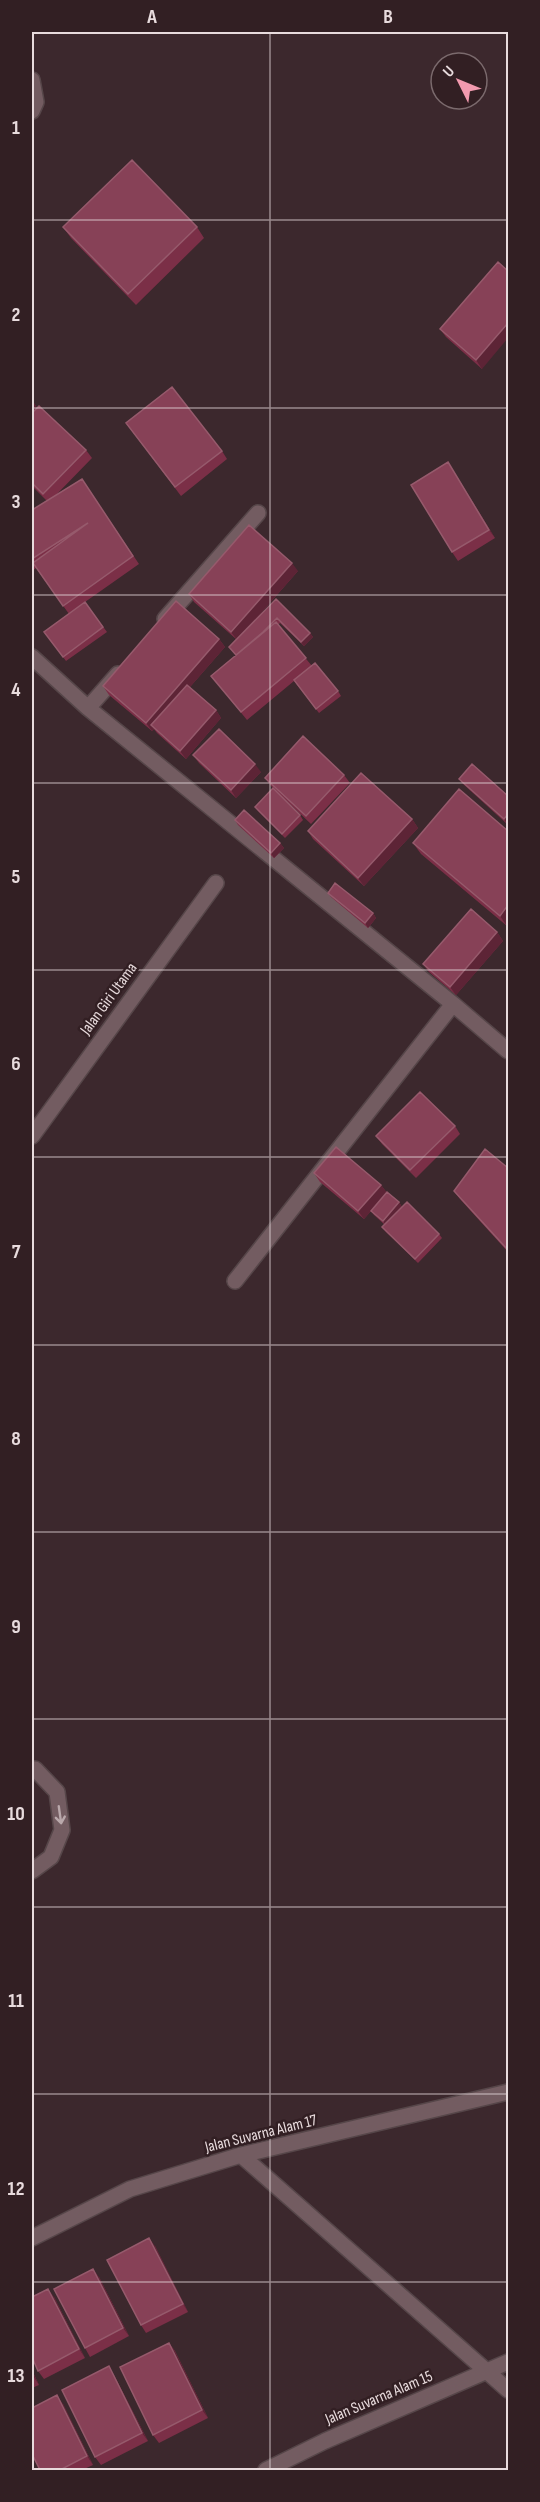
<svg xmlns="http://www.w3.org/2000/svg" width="540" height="2502" font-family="'Sofia Sans Condensed',sans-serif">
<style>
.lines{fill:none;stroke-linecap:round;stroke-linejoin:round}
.minor-casing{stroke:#564649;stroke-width:18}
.minor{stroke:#735c61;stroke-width:15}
.wall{fill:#7b2f47}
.shaded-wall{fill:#5d2436}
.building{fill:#874157;stroke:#965a6c;stroke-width:1.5}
.oneway{stroke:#b9a8ab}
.grid{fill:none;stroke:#e8dbdd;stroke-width:1.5;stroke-opacity:0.55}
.labels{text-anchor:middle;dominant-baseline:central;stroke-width:5;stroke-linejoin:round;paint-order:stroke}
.street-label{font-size:16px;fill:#e8dbdd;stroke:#321f23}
.neatline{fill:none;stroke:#e8dbdd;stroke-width:2}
.grid-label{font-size:20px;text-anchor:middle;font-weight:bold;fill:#e8dbdd}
</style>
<rect width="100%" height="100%" fill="#3c282d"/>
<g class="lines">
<g class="minor-casing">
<path id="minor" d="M32 80 36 102 32 111
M165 619 258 513
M32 657 88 708 453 1004 508 1051
M88 708 118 674
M32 1136 216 883
M235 1281 453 1004
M32 1769H35L57 1792 62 1830 51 1857 32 1871
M241 2155 508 2390
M32 2238 130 2189 241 2155 508 2092
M266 2470 325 2441 508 2362"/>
</g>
<use href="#minor" class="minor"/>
</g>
<path class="wall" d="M63 227H197L204 238 136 305 71 238Z
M498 262 482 369 446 337 440 329Z
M32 400 37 408 86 450 92 458 57 494 82 479 139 564 85 602 107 632 66 661 44 632 69 614 36 568 32 571V510L47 501 32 486Z
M132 431 222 451 227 459 181 496Z
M448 462 495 538 458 561 452 552Z
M298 571 246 630 276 599 310 633 313 637 304 646 280 623 278 625 312 666 338 691 341 696 319 713 294 681 247 720 211 676 236 655 229 647 236 639 194 602 189 594Z
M219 639 225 647 190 687 216 710 221 718 186 759 157 733 154 729 152 731 109 695 103 686Z
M193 755 261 772 236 798 199 763Z
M344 775 350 783 311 824 271 786 265 778Z
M459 779 508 796 507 824 462 783Z
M459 789 507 926 421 854 413 843Z
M255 807 300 815 303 820 285 838 258 811Z
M412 819 418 828 364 886 313 839 308 831Z
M235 820 280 843 284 848 274 858 238 825Z
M328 893 373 913 376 918 368 928 331 897Z
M497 932 503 941 456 995 429 972 423 964Z
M455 1126 460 1134 416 1178 382 1144 376 1136Z
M508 1168V1252L460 1199 454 1191Z
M314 1173 381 1185 387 1193 399 1202 402 1207 439 1234 442 1238 418 1263 386 1232 382 1227 385 1225 374 1215 371 1211 364 1219 320 1182Z
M155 2246 188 2312 146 2333 141 2325Z
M99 2277 129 2336 90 2357 85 2348Z
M54 2297 85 2358 44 2379 38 2371Z
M169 2343 175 2351 208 2418 159 2443 153 2435Z
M32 2370 39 2385 32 2388Z
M114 2375 148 2441 101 2465 95 2457Z
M63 2404 93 2465 82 2470H40Z"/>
<path class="shaded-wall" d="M508 323V338L482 369 476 360Z
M32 400 38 409 32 416Z
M448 462 453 470 495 538 489 530Z
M292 563 298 571 237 640 231 632Z
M310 633 313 637 304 646 301 642Z
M219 639 225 647 154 728 151 725 154 729 152 731 146 723Z
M216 710 221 718 186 759 180 751Z
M255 764 261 772 236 798 231 790Z
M508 814V823L507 824 504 819Z
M412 819 418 828 364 886 358 878Z
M280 843 284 848 274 858 271 853Z
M508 905V925L507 926 500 916Z
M373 913 376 918 368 928 365 923Z
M497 932 503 941 456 995 450 987Z
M381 1185 387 1193 364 1219 358 1211Z
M399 1202 402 1207 386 1226 383 1221Z
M149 2238 155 2246 188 2312 183 2304Z
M93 2269 99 2277 129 2336 123 2328Z
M48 2289 54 2297 85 2358 79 2349Z
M169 2343 175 2351 208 2418 202 2410Z
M109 2366 114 2375 148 2441 142 2433Z
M32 2370 39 2385 33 2376Z
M57 2395 63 2404 93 2465 87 2456Z"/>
<path class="building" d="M132 160 197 227 128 294 63 227Z
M498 262 508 271V323L476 360 440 329Z
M172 387 222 451 175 487 126 423Z
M39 406 86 450 43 494 32 483V413Z
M448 462 489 530 452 552 411 485Z
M82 479 133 556 63 606 33 563 88 523 32 559V510Z
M249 525 292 563 231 632 189 594Z
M276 599 310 633 301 642 277 618 263 632 236 655 229 647Z
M176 601 219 639 146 723 103 686Z
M85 602 103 627 63 657 44 632Z
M276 622 306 658 241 712 211 676Z
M315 663 338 691 316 709 294 680Z
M187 685 216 710 180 751 151 725Z
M219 729 255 764 231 790 193 755Z
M303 736 344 775 306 816 265 778Z
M472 764 508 796V814L504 819 459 779Z
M361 773 412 819 358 878 308 831Z
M273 788 300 815 282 834 255 807Z
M459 789 508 831V905L500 916 413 843Z
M244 810 280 843 271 853 235 820Z
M335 883 373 913 365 923 328 893Z
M471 909 497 932 450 987 423 964Z
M420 1092 455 1126 410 1170 376 1136Z
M336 1147 381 1185 358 1211 314 1173Z
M485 1149 508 1168V1250L454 1191Z
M387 1192 399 1202 383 1221 371 1211Z
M407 1202 439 1234 415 1259 382 1227Z
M149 2238 183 2304 141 2325 107 2260Z
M93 2269 123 2328 85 2348 54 2289Z
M48 2289 79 2349 38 2371 32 2357V2297Z
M169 2343 202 2410 153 2435 120 2367Z
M109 2366 142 2433 95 2457 62 2390Z
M57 2395 87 2456 60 2470H40L32 2454V2408Z"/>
<defs><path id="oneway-shaft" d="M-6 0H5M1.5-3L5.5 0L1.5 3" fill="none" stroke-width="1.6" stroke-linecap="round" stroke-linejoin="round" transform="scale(1.5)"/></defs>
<use class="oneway" href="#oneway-shaft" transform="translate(60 1815) rotate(82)"/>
<path class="grid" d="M270 32V2470M32 220H508M32 408H508M32 595H508M32 783H508M32 970H508M32 1157H508M32 1345H508M32 1532H508M32 1719H508M32 1907H508M32 2094H508M32 2282H508"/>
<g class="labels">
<g class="street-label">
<text transform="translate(109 999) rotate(-54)">Jalan Giri Utama</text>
<text transform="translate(261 2134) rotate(-14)">Jalan Suvarna Alam 17</text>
<text transform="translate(379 2398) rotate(-23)">Jalan Suvarna Alam 15</text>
</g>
</g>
<rect width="540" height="2502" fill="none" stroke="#321f23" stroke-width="66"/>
<g transform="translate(459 81) rotate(313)"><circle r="28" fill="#321f23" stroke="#7b6a6d" stroke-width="1.5"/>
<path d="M0-4.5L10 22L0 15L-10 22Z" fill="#f29aaf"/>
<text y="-9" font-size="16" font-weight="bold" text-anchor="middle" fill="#e8dbdd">U</text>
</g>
<rect x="33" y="33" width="474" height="2436" class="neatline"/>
<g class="grid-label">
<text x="152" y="23">A</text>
<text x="388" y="23">B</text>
<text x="16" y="134">1</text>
<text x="16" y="321">2</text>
<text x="16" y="508">3</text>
<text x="16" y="696">4</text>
<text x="16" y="883">5</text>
<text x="16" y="1070">6</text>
<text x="16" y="1258">7</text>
<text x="16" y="1445">8</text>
<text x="16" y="1633">9</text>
<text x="16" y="1820">10</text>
<text x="16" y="2007">11</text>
<text x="16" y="2195">12</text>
<text x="16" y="2382">13</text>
</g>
</svg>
